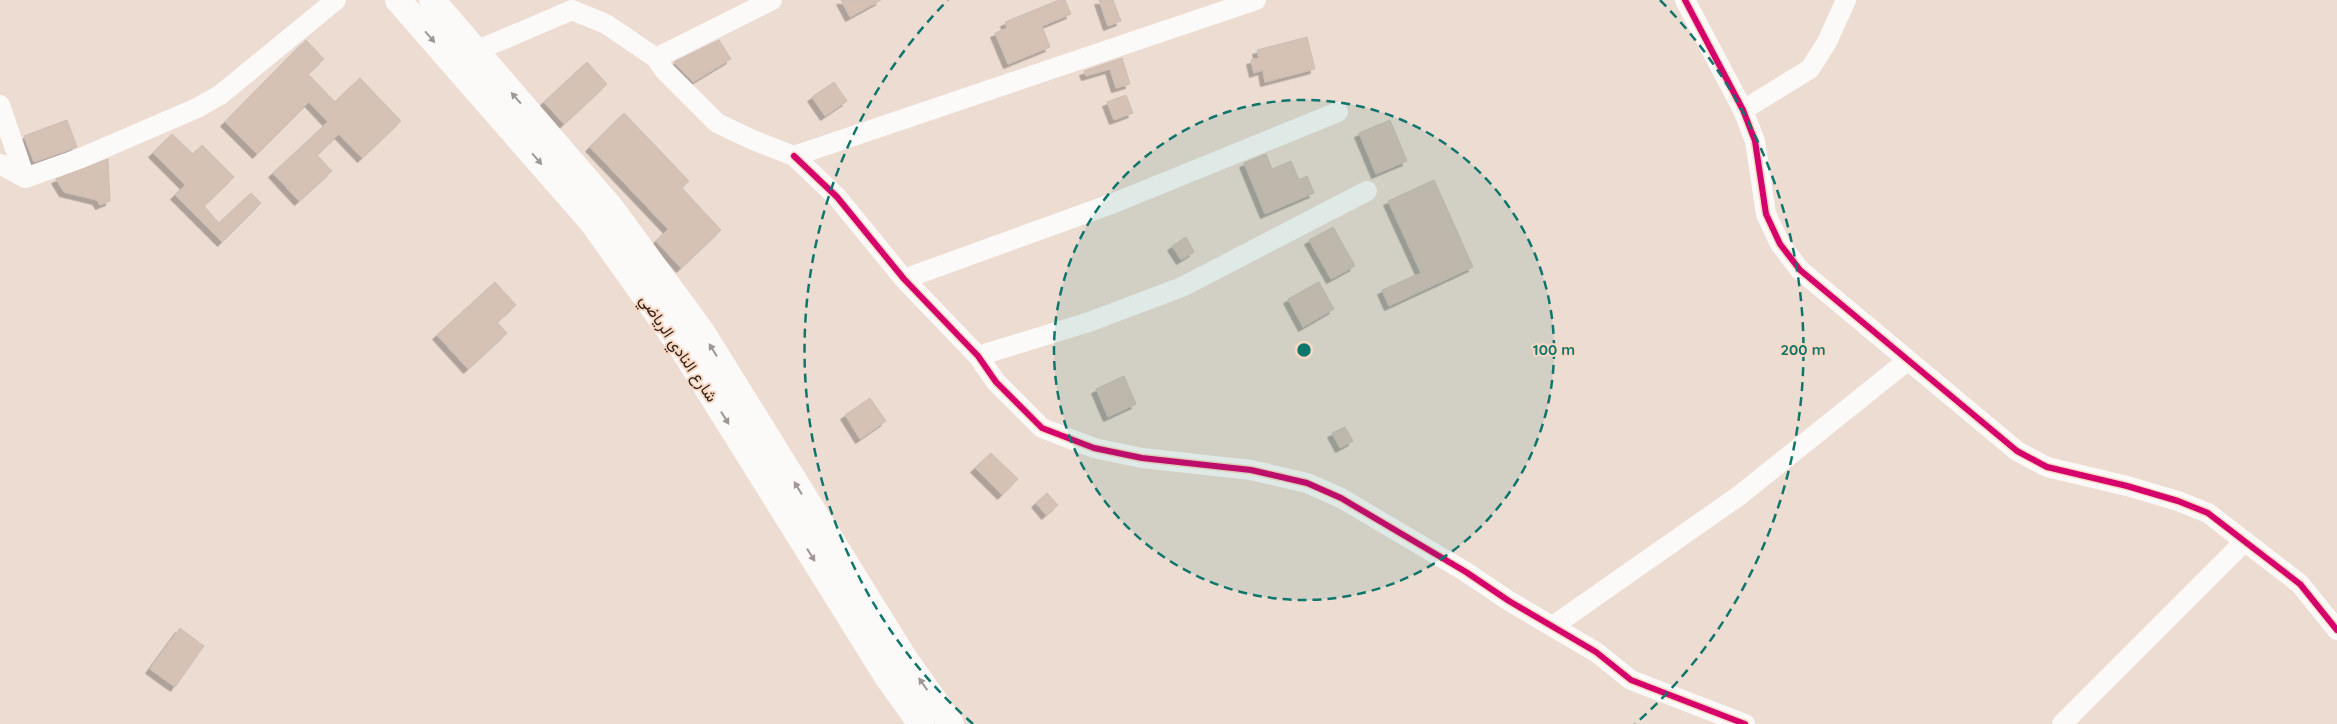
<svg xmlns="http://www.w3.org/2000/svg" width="2337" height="724" font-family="Quicksand,Vazirmatn,sans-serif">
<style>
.building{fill:#d6c2b5;stroke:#cbbeb6;filter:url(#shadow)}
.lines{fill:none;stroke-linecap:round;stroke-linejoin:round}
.minor{stroke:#fcfaf8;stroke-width:20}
.major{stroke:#fcfaf8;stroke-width:26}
.cycleway-casing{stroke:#fad9c4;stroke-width:9}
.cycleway{stroke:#d6006c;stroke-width:6}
.oneway{fill:#9e9793}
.ring{fill:none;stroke:#0f766e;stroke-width:2.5;stroke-dasharray:9 6}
.labels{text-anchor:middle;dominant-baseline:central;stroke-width:4;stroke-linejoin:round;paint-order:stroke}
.street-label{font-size:16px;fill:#2a1e17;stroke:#fad9c4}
.centre{fill:#0f766e;stroke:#fad9c4;stroke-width:2.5}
.ring-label{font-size:15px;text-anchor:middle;font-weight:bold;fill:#0f766e;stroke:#fad9c4;stroke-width:4;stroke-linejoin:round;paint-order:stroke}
</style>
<defs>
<filter id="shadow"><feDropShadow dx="-4.5" dy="4.5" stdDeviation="0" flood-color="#0004"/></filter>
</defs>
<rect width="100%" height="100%" fill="#eddcd1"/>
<path class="building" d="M841 0H881L850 17Z
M1059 0H1065L1071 14 1042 26 1050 47 1008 64 995 33 1007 28 1005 22Z
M1099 0H1113L1121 21 1108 26Z
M1307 37 1315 69 1265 82 1263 70 1254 73 1251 60 1259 58 1257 50Z
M306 40 324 59 308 74 335 102 360 78 401 121 362 158 339 134 317 155 332 171 299 201 273 173 328 122 309 102 257 154 225 122Z
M719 40 731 59 693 82 674 62Z
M1122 58 1130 84 1116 88 1110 69 1086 76 1084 71Z
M587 62 607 84 564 124 544 102Z
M834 82 847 101 825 116 812 97Z
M1126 95 1133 113 1114 120 1107 102Z
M624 113 689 181 682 188 721 230 681 268 656 241 668 229 590 147Z
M67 120 77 147 34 162 24 136Z
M1390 120 1407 161 1376 174 1359 133Z
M172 134 193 154 202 145 234 177 204 206 219 223 251 193 261 203 222 242 175 195 185 185 153 153Z
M1266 154 1272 169 1291 161 1299 180 1307 176 1314 193 1265 214 1244 163Z
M108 159 110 201 100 205 97 200 64 192 56 179Z
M1434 180 1473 267 1389 306 1382 290 1421 273 1388 201Z
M1333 227 1355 266 1331 279 1309 240Z
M1186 237 1194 252 1181 260 1172 246Z
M495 282 516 305 497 322 507 333 468 369 437 335Z
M1319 282 1334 309 1303 327 1288 299Z
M1124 376 1136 404 1108 417 1096 389Z
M870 398 886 421 860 439 845 415Z
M1345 427 1353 441 1340 448 1332 433Z
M991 453 1018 479 1002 495 975 468Z
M1047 493 1058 505 1046 515 1036 503Z
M180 628 204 646 175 687 150 669Z"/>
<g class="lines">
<path class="minor" d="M1685 0 1743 110 1755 141 1766 214 1780 244 1800 270 2017 451 2047 467 2127 486 2178 501 2208 513 2300 584 2337 630
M476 51 572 10 606 24 656 58 664 70 717 123 753 140 794 156 1256 0
M656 58 772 0
M0 105 25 178
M1743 110 1810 69 1827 42 1846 0
M794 156 837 197 904 279 978 356 996 382 1042 428 1094 448 1142 458 1251 470 1307 483 1341 498 1466 572 1509 601 1596 652 1631 680 1745 724
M0 164 25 178 81 158 197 108 220 95 336 0
M904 279 1114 203 1338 112
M978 356 1089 322 1182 287 1367 191
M1553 626 1740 495 1907 361
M2062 724 2245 541"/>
<path class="major" d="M398 0 592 222 684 351 888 678 921 724
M432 0 611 208 702 332 905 659 951 724"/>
<g class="cycleway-casing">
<path id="cycleway" d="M1685 0 1743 110 1755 141 1766 214 1780 244 1800 270 2017 451 2047 467 2127 486 2178 501 2208 513 2300 584 2337 630
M794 156 837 197 904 279 978 356 996 382 1042 428 1094 448 1142 458 1251 470 1307 483 1341 498 1466 572 1509 601 1596 652 1631 680 1745 724"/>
</g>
<use href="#cycleway" class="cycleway"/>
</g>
<defs><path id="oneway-solid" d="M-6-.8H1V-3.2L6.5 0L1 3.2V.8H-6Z" transform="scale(1.25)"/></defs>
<g class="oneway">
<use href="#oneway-solid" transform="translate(430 37) rotate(49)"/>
<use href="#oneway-solid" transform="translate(516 98) rotate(-131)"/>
<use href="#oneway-solid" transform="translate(537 159) rotate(49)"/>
<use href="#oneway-solid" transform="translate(713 350) rotate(-122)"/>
<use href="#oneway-solid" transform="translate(725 418) rotate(58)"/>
<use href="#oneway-solid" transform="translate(798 488) rotate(-122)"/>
<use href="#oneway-solid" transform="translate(811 555) rotate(58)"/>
<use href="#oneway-solid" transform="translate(923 684) rotate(-125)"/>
</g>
<circle cx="1304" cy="350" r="250" fill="#0f766e" fill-opacity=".12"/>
<g class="ring">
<circle cx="1304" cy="350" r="250"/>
<path d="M973 724A499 499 0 0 1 948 0M1660 0A499 499 0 0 1 1635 724"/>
</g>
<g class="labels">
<g class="street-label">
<text transform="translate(679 348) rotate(56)">شارع النادي الرياضي</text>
</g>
</g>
<circle cx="1304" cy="350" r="8" class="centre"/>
<g class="ring-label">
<text x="1554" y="355">100 m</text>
<text x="1803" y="355">200 m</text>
</g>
</svg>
